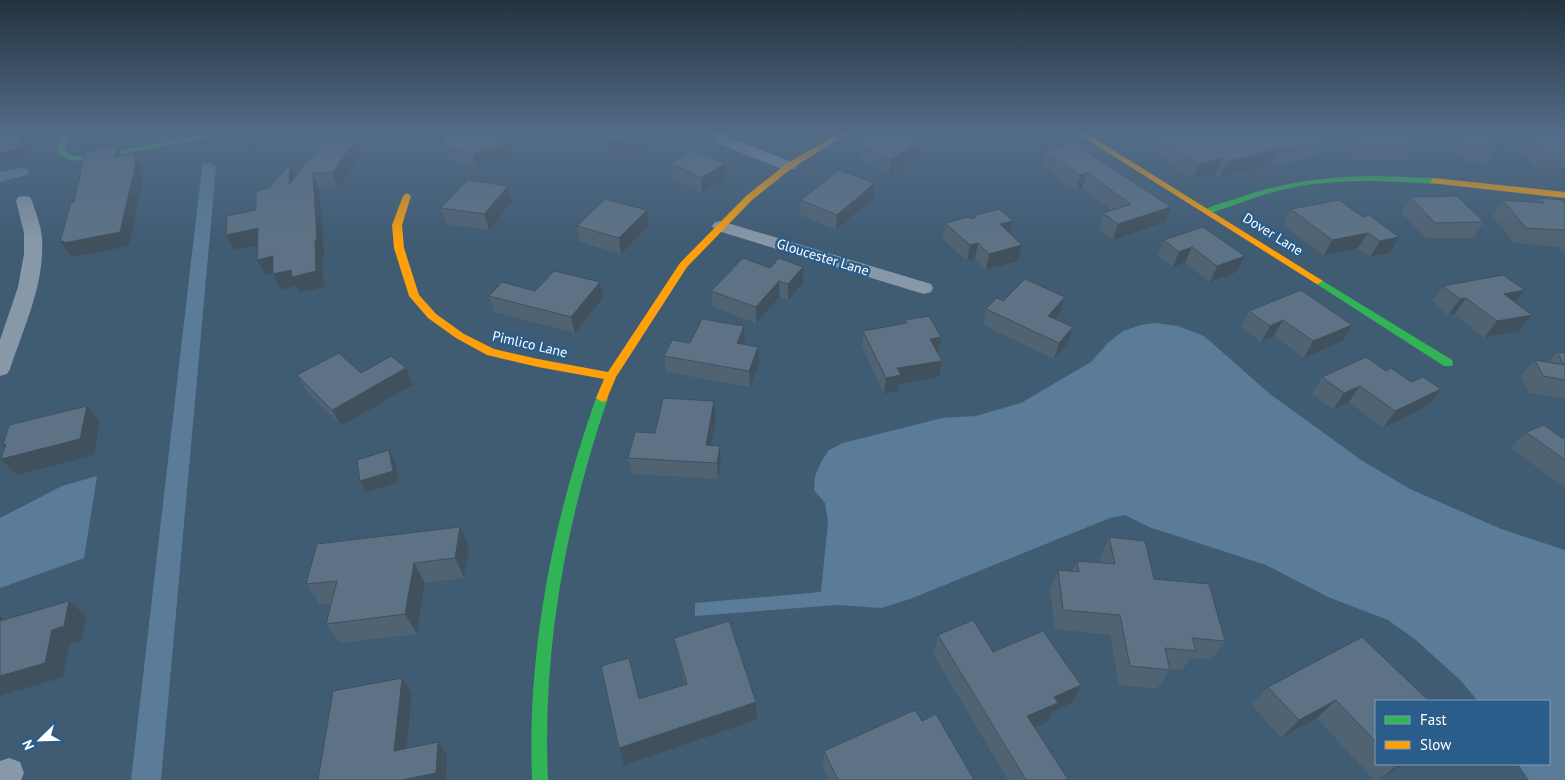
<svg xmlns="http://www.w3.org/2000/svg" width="1565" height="780" font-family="'PT Sans',sans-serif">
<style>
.water{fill:#5a7c98}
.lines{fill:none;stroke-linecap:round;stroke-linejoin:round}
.canal{fill:#5a7c98;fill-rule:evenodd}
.street{fill:#8798a8;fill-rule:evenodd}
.fast{fill:#30b455;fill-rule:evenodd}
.slow{fill:#ff9f0a;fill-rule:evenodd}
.wall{fill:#506372}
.shaded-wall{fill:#41505d}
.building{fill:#5d7385;stroke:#41505d}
.labels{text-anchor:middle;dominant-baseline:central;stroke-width:5;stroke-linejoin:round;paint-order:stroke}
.street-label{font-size:14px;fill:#fff;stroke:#2a5d89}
</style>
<rect width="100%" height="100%" fill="#405c73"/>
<path class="water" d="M1155 323 1178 326 1204 336 1270 394 1361 460 1410 489 1501 529 1565 550V780H1529L1518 764H1549V701H1478L1460 680 1416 640 1388 620 1328 597 1266 565 1149 527 1125 515 1110 518 910 599 881 608 837 605 695 616V603L821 592 828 522 825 503 814 490 815 476 821 462 829 450 843 443 942 418 976 416 1021 403 1091 362 1108 343 1123 331 1141 325Z
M97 476 84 558 0 588V518L62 486Z"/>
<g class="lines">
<path class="canal" d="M209 163 214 164 216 167 161 780H131L202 167 204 164Z
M22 168 27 169 29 172 27 175 0 182V172Z"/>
<path class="street" d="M707 133H723L729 138 795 163 797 166 795 169H783L719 144Z
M24 196 30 197 32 201C36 213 41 226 42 238 45 283 24 327 10 369L7 374 0 376V340L18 287 24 254V233L16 201 18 197Z
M721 221 931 284 933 288 931 292 924 294 917 292 715 230 712 226 715 222Z
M9 758 20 762 24 773 21 780H0V761Z"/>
<path class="fast" d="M62 133H70L65 151 69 155 85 157 212 133H226L222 135 85 161C73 160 65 161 57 151Z
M1375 176 1434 178 1438 181 1434 184C1382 180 1328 178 1277 191 1254 197 1231 207 1208 214L1204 211C1210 205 1223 203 1232 200 1279 183 1325 176 1375 176Z
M1318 278 1452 360 1453 363 1452 366H1444L1315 283 1313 281Z
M602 394 608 398C566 520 542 650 548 780H532C527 650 553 520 596 398Z"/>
<path class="slow" d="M840 133H849L792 168 752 200 687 267 616 377 606 401 602 402 596 398 604 379 538 367 487 355 456 338 428 318 409 296 394 248 392 225 403 196 407 193 411 196 402 225 404 248 419 295 436 314 464 334 494 349 538 359 608 372 680 263 746 196 786 164Z
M1077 133H1086L1323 281 1318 284 1315 283Z
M1434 178 1565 192V198L1431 183 1430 181Z"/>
</g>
<path class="wall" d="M606 133H643L645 149 612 153Z
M974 133H994L980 137Z
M1001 133H1041L1040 137 1016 144Z
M1333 133H1400L1413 145 1404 160H1356Z
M1454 133H1483L1498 148 1488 163 1463 161 1448 144Z
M1501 133H1546L1565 134V168L1535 167Z
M1157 136 1324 142 1317 157 1305 159 1303 161 1271 164 1220 177 1216 174 1193 179 1152 150Z
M501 143 512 159 484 164 477 169 449 160 445 146Z
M919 143 917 158 889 174 858 158 859 144Z
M1046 151 1171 207 1165 222 1113 240 1098 229 1103 213 1112 210 1082 188 1076 190 1043 166Z
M360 158 338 188H319L324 256H322L324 287 300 293 296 286 281 290 273 274 265 275 257 246 235 250 226 235 256 210 269 188 290 163 296 176Z
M671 163 726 179 702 193 672 178Z
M1410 197 1484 222 1473 238H1425L1401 212Z
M874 198 836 230 800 215 801 200Z
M1539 198 1565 203V254L1558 247 1514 243 1492 216 1503 200 1536 203Z
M512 201 489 230 446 224 441 208Z
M1291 209 1363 217 1399 237 1390 253 1370 257 1358 248 1324 256 1283 225Z
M647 210 649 225 621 254 580 242 577 226Z
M974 219 1013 221 1010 234 1018 261 986 270 975 259 967 261 943 239 945 223Z
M1164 240 1245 256 1237 272 1210 282 1185 263 1173 267 1158 256Z
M803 267V283L788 300 780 297 756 323 713 307 711 291 770 268Z
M600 282 603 298 575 333 494 312 489 296Z
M1443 286 1525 290 1515 302 1532 315 1519 331 1484 338 1455 314 1448 315 1432 301Z
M1301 290 1342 341 1304 358 1274 336 1261 342 1241 327 1249 311Z
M1003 301 1060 313 1055 319 1073 327 1068 343 1054 359 983 325 986 309Z
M905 320 938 353 939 377 899 384 898 391 884 394 862 347 863 331 904 324Z
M744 326 745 342 744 344 759 363 750 387 666 372 664 356 690 343Z
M1557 352 1565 353V399L1529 393 1521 376 1535 360 1548 362Z
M1386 371 1411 382 1441 389 1429 405 1383 428 1349 402 1333 410 1312 394 1322 377Z
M361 373 413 385 341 426 306 391 297 375Z
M716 417 711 445 720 446 721 462 718 479 632 474 628 458 655 433Z
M1526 432 1562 438 1565 437V488L1511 448Z
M1109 537 1154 579 1225 641 1211 660 1191 658 1182 670 1169 669 1170 670 1157 689 1119 685 1110 635 1055 629 1050 590 1058 570 1072 571 1077 561 1101 563 1100 558Z
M469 548 464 578 425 583 417 634 340 643 326 624 331 603 320 604 306 584Z
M938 635 993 652 1072 703 1053 711 1049 721 1034 727 1067 780H1008L933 654Z
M674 638 757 720 624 765 640 699 685 684 678 657Z
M1268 687 1376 701V764H1405L1379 780H1374L1317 718 1281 738 1252 705Z
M922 721 974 780H828L823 768 824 751Z"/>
<path class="shaded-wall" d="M24 133H35L24 160 0 165V153Z
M89 133H130L128 143 94 148 85 134Z
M269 133H299H296V136L273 140Z
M981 133H994L980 137Z
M1019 133H1041L1040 137 1016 144Z
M643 134 645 149 612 153 610 139Z
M499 136 502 146 508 145 512 159 484 164 477 169 473 155Z
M354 143 360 158 338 188 332 173Z
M919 143 917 158 889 174 891 159Z
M117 146 125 159 115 157Z
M1278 149 1271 164 1220 177 1226 162Z
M136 153 143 166 142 185 129 246 73 257 72 255H70L60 242Z
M1222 158 1216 174 1193 179 1199 164Z
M290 163 296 178 289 185Z
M725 164 726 179 702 193 701 178Z
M313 173 319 188 324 256H322L324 287 300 293 296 286 281 290 273 274 291 270 315 240Z
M1087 173 1082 188 1076 190 1080 175Z
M875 183 874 198 836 230 837 215Z
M508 186 512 201 489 230 484 214Z
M1171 207 1165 222 1113 240 1118 224Z
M647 210 649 225 621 254 619 238Z
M1013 221 1009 236 1000 224Z
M258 228 266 244 235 250 226 235Z
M1368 233 1358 248 1324 256 1332 240Z
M1399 237 1390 253 1370 257 1380 241Z
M978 243 975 259 967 261 970 245Z
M1022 245 1018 261 986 270 989 254Z
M1192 247 1185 263 1173 267 1179 252Z
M273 256 281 272 265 275 257 260Z
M1245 256 1237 272 1210 282 1217 266Z
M803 267V283L788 300V284Z
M779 281 780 297 756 323V307Z
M600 282 603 298 575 333 571 317Z
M1525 290 1512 306 1504 294Z
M1065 297 1060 313 1043 332 1048 316Z
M1466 298 1455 314 1448 315 1460 299Z
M1532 315 1519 331 1484 338 1497 321Z
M1283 320 1274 336 1261 342 1270 326Z
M1352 325 1342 341 1304 358 1313 341Z
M744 326 745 342 738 359 737 343Z
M1073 327 1068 343 1054 359 1059 343Z
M941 337 938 353 930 339Z
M758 347 759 363 750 387 749 371Z
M942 361 939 377 899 384 898 391 884 394 886 378 897 368Z
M406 368 413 385 341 426 332 410Z
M1360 386 1349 402 1333 410 1344 393Z
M1441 389 1429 405 1383 428 1395 411Z
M714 401 716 417 708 461 706 445Z
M87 406 100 422 94 455 17 475 1 459 14 456 3 445Z
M720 446 721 462 718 479 717 463Z
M389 450 395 461 399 482 366 492 360 481Z
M460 527 469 548 464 578 455 558Z
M414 563 425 583 417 634 405 614Z
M69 601 86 616 81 641 70 644 63 677 0 696V676L52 630Z
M0 616 15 628H0Z
M402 678 412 692 405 764 394 751Z
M1081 685 1072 703 1053 711 1049 721 1019 734 1027 716 1054 697Z
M1336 700 1317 718 1281 738 1299 720Z
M756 702 757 720 624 765 619 748Z
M438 742 447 755 446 780H402Z
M1399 764H1405L1378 780Z"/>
<path class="building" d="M0 133H24L17 150 0 153Z
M85 133H122L88 138 89 133 85 134Z
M442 133H489L499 136 492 140 508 145 480 150 473 155 445 146Z
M608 133H643V134L610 139Z
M879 133H896L919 143 891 159 859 144Z
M1170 133H1312L1324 142 1308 144 1310 146 1278 149 1226 162 1222 158 1199 164 1157 136Z
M1353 133H1400L1413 145H1364Z
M1460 133H1483L1498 148 1472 146Z
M1526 133 1565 134V152H1546Z
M322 143H354L332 173H313L317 240H315L316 271 292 277 291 270 273 274V256L257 260 258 228 226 235 227 216 256 210V191L269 188 290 163 289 185Z
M1074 143 1171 207 1118 224 1103 213 1131 204 1087 173 1080 175 1046 151Z
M117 146 115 157 136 153 134 172 120 232 64 243V241L60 242 71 202H74L85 152Z
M695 150 725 164 701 178 671 163Z
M839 170 875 183 837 215 801 200Z
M467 180 508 186 484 214 441 208Z
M1457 196 1484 222 1435 223 1410 197Z
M1539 198 1562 200 1565 203V230L1526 228 1503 200 1544 203Z
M605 199 647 210 619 238 577 226Z
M1339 200 1363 217 1369 215 1399 237 1380 241 1368 233 1332 240 1291 209Z
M999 209 1013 221 1000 224 1022 245 989 254 978 243 970 245 945 223 968 217 974 219 976 215Z
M1203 227 1245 256 1217 266 1192 247 1179 252 1164 240Z
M743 258 770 268 779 258 803 267 788 284 779 281 756 307 711 291Z
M554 271 600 282 571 317 489 296 502 282 535 291Z
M1503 275 1525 290 1504 294 1532 315 1497 321 1466 298 1460 299 1443 286Z
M1025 279 1065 297 1048 316 1073 327 1059 343 986 309 997 298 1003 301Z
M1301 290 1352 325 1313 341 1283 320 1270 326 1249 311Z
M929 316 941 337 930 339 942 361 897 368 901 375 886 378 863 331 907 323 905 320Z
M702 319 744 326 737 343 758 347 749 371 664 356 672 340 690 343Z
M1557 352 1565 353V380L1543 376 1535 360 1564 365Z
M339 353 361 373 391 356 406 368 332 410 297 375Z
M1366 357 1386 371 1391 368 1411 382 1423 377 1441 389 1395 411 1360 386 1344 393 1322 377Z
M663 398 714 401 706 445 720 446 717 463 628 458 635 432 655 433Z
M87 406 80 439 1 459 6 444 3 445 9 425Z
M1544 425 1562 438 1565 437V460L1526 432Z
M389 450 393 471 360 481 357 460Z
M460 527 455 558 414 563 405 614 326 624 337 581 306 584 317 544Z
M1109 537 1145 541 1154 579 1209 584 1225 641 1192 638 1196 651 1165 648 1170 670 1130 666 1120 615 1063 610 1058 570 1079 572 1077 561 1115 564Z
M69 601 64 626 52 630 45 663 0 676V621Z
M973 620 993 652 1043 631 1081 685 1054 697 1058 703 1027 716 1068 779 1065 780H1026L938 635Z
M729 621 756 702 619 748 601 666 629 658 639 699 687 684 674 638Z
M1362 637 1429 701H1376V742L1336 700 1299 720 1268 687Z
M402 678 394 751 438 742 436 773 402 780H318L333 691Z
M915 710 922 721 936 714 974 780H838L824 751Z"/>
<linearGradient id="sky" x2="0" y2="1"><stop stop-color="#23333f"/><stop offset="0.55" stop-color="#536c88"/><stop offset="1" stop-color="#536c88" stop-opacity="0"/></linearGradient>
<rect width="1565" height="242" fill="url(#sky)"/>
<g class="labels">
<g class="street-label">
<text transform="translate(1273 234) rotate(32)">Dover Lane</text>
<text transform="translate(823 257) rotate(17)">Gloucester Lane</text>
<text transform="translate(530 344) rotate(13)">Pimlico Lane</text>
</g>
</g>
<rect x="1375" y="700" width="175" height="65" fill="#2a5d89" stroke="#7f9eb8"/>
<rect x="1385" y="716" width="25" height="8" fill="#30b455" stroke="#7f9eb8"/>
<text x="1420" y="725" font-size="15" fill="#ffffff">Fast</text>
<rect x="1385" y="741" width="25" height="8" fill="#ff9f0a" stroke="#7f9eb8"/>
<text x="1420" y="750" font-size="15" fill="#ffffff">Slow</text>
<g transform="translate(40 740) rotate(247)" stroke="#2a5d89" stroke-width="4" paint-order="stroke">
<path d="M0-4L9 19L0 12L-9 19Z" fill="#ffffff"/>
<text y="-8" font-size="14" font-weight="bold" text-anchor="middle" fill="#ffffff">N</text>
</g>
</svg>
